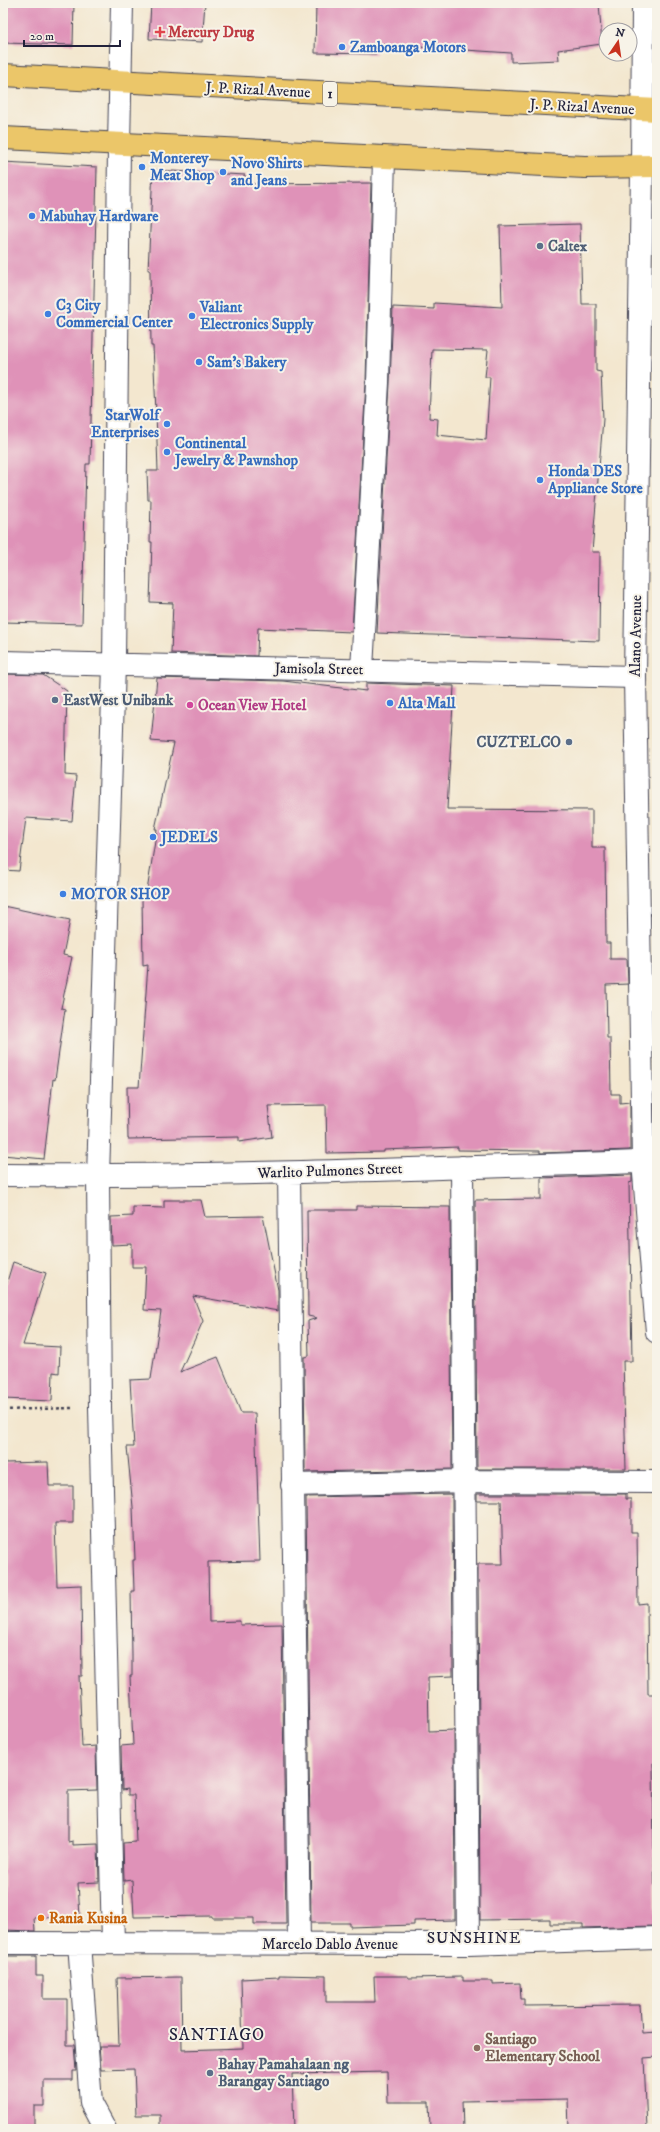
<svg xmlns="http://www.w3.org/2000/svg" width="660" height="2132" font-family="'IM FELL DW Pica',serif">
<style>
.building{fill:#df92b8;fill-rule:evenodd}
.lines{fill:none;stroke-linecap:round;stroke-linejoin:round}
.minor-casing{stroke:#414051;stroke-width:24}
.major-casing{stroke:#414051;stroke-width:24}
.path{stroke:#414051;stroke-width:2.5;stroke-dasharray:3 3;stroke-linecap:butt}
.minor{stroke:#fff;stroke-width:22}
.major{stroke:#ebc669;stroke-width:22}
.health-dot{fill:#e0444e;stroke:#f7f3e8;stroke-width:1.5}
.shop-dot{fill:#3f7fe0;stroke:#f7f3e8;stroke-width:1.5}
.service-dot{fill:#5c6f8a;stroke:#f7f3e8;stroke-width:1.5}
.hotel-dot{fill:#d1479c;stroke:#f7f3e8;stroke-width:1.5}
.food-dot{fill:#e8710a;stroke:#f7f3e8;stroke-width:1.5}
.education-dot{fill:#8d6e63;stroke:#f7f3e8;stroke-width:1.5}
.labels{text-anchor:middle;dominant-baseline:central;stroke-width:4;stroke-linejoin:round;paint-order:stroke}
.shield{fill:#f7f3e8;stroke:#62616f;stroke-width:1}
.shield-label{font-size:14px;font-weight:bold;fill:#22223b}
.health-label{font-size:15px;font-weight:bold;fill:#be3a42;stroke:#f7f3e8;text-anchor:start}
.shop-label{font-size:15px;font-weight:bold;fill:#366cbe;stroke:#f7f3e8;text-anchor:start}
.street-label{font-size:15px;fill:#22223b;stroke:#f7f3e8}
.service-label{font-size:15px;font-weight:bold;fill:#4e5e75;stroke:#f7f3e8;text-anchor:start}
.hotel-label{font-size:15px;font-weight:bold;fill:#b23c85;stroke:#f7f3e8;text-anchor:start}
.food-label{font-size:15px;font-weight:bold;fill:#c56008;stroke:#f7f3e8;text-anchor:start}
.education-label{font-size:15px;font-weight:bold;fill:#785e54;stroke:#f7f3e8;text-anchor:start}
.neighbourhood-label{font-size:16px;letter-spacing:1px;fill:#22223b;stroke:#f7f3e8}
.quarter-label{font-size:17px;letter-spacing:1px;fill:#22223b;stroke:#f7f3e8}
</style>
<rect width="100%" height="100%" fill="#f7f3e8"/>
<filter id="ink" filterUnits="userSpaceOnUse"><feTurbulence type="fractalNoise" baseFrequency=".025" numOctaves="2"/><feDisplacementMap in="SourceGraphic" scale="8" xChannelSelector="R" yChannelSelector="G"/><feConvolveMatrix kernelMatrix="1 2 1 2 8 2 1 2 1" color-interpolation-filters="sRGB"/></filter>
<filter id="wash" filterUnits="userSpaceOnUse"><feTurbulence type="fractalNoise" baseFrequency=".012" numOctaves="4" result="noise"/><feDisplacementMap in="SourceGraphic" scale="16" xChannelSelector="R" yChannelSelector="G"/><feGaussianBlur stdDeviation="0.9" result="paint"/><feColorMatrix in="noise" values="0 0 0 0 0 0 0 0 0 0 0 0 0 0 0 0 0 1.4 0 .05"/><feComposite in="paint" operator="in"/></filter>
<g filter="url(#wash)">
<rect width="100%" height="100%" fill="#f3e7cf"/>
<g id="blocks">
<path class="building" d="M3 3H74L73 45 3 43Z
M151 3H205L202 42 149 39Z
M316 3H599L602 44 558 50 559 60 511 62V53L373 44 376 54 315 53Z
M3 162 97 167 90 464H86L82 624 3 622Z
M153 170 245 175V184L371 183 366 382 352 632 258 628 257 656 171 653 173 603 150 602 152 542H150L151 500H148L147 471H158L156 412 153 346H151L150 270H148Z
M580 224 582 304H596V371L601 372 603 419 592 552H600L599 641 377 633 390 383 393 307 434 309V303L502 307 500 226ZM432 349 488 350 485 377H490L486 440 437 435 438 419 429 418Z
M3 674 43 675 67 691 65 775 76 776 72 821 26 818 19 871 3 870Z
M157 678 283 681 366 691V683L454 686 447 809 592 810V848H605L606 943H610V959H627L628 984 606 985 607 1038H610L611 1094H620V1103L630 1102V1150L540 1153V1151L458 1150V1147L384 1150V1152L327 1153 326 1105 268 1106 272 1137 239 1142V1137L128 1139 127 1087H139L148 965 143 966 142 897H146L157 829H155L174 743 151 741Z
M3 906 70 920 63 955 72 957 61 1008 65 1009 55 1080 53 1079 44 1159 3 1155Z
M654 1100H657V1146H655Z
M632 1175V1182L629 1183 632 1361H623L626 1469H477L475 1200 541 1199V1178Z
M164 1200H201L205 1217 263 1216 278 1290V1311L193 1296 203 1321 180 1372 218 1357 241 1413H255L260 1561 208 1562 209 1622 240 1621V1625L282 1624 286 1924H254V1918H212V1916L134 1917 132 1880 124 1881 123 1843 136 1842 134 1795H128V1789L122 1790 121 1746 133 1745 130 1676H132V1656L131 1591H134L133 1560H135L133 1507 127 1447H134L130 1380 151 1379 161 1311 144 1310 146 1267H132V1244L112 1245 111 1217 133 1216V1207L164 1208Z
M356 1206 450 1207 452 1469 305 1472 304 1357 309 1356 308 1321 317 1318 308 1316 307 1210H356Z
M13 1262 46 1273 23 1345 60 1347 59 1373 53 1372 52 1401 3 1399V1295Z
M48 1462 49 1486H73V1523H55L57 1586 81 1585 82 1676H79L82 1747 96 1746 97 1790 68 1791V1842L73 1841V1845L98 1844 99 1882 78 1883 80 1917 34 1918 35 1931 4 1930 3 1463Z
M452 1494 453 1676 428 1677 429 1731 454 1730 455 1920 414 1921V1925L381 1926 350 1927V1923H311L306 1497Z
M477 1494H626V1499H631V1532H637L638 1604 647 1603 648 1694H657V1763H653L655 1926 583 1928V1924H550V1919L480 1920 478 1564H503L501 1501H477Z
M5 1956H36V1976H43V1999H67V2045H74L76 2071H73V2080H44V2106H34V2129H3V1975H6Z
M279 1975 326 1976V2002H375L374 1976H408V1978L463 1977V1981H493V1984L520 1983 521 1999H524V2006L640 2005 642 2033 657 2032V2057L644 2058 647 2129H569L568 2099 462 2101 463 2129H430L429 2102H388L387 2072 292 2074 294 2129H160V2115H136L134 2069 101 2070 99 2046H119L117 1978 181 1977 182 2050 243 2048 241 1979 279 1977Z"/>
</g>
</g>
<g filter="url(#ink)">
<use href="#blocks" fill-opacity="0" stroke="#414051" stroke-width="1"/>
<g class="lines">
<g class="minor-casing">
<path id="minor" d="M643 3 642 168 635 677 643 1162 657 1332
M3 662 635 677
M362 669 378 383 384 158
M462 1167 468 1944
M289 1173 299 1944
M3 1175C216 1177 430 1168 643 1162L657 1158
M292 1485 464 1481 657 1482
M3 1943 468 1944 657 1938
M79 1943 91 2103 105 2129
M113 1943 100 1407 98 1176 114 665 119 145 122 3"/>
</g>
<g class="major-casing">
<path id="major" d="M3 75 657 110
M3 138 585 167 657 166"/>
</g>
<path class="path" d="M3 1410 73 1408"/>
<use href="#minor" class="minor"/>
<use href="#major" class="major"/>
</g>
</g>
<path class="health-dot" d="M158 26h4v4h4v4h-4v4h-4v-4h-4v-4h4z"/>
<g class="shop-dot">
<circle cx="342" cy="47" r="4"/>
<circle cx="142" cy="167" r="4"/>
<circle cx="223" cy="172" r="4"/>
<circle cx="32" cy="216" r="4"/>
<circle cx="48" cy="314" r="4"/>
<circle cx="192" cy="316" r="4"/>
<circle cx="199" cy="362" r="4"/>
<circle cx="167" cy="424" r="4"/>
<circle cx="167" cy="452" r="4"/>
<circle cx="540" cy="480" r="4"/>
<circle cx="390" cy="703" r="4"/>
<circle cx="153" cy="837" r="4"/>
<circle cx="63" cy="894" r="4"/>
</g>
<g class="service-dot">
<circle cx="540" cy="246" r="4"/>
<circle cx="55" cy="700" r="4"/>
<circle cx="569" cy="742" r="4"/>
<circle cx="210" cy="2073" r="4"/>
</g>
<circle class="hotel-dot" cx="190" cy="705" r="4"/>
<circle class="food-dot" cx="41" cy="1918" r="4"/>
<circle class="education-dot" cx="477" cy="2048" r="4"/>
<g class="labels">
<rect class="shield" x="323" y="82" width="14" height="24" rx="3"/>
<g class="shield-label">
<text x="330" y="94">1</text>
</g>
<g class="health-label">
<text x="168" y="32">Mercury Drug</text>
</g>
<g class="shop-label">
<text x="350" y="47">Zamboanga Motors</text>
<text x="150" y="158">Monterey<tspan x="150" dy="17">Meat Shop</tspan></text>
<text x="231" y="163">Novo Shirts<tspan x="231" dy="17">and Jeans</tspan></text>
<text x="40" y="216">Mabuhay Hardware</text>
<text x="56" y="305">C3 City<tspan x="56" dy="17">Commercial Center</tspan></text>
<text x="200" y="307">Valiant<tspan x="200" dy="17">Electronics Supply</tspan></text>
<text x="207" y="362">Sam's Bakery</text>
<text x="159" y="415" text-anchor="end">StarWolf<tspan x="159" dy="17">Enterprises</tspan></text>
<text x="175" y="443">Continental<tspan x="175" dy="17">Jewelry &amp; Pawnshop</tspan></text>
<text x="548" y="471">Honda DES<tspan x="548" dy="17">Appliance Store</tspan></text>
<text x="398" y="703">Alta Mall</text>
<text x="161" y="837">JEDELS</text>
<text x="71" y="894">MOTOR SHOP</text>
</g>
<g class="street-label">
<text transform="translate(258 90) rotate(3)">J. P. Rizal Avenue</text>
<text transform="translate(582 107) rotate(3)">J. P. Rizal Avenue</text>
<text transform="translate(636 636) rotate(-89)">Alano Avenue</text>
<text transform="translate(319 669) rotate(1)">Jamisola Street</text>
<text transform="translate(330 1171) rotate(-2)">Warlito Pulmones Street</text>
<text x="330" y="1944">Marcelo Dablo Avenue</text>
</g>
<g class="service-label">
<text x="548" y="246">Caltex</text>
<text x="63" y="700">EastWest Unibank</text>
<text x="561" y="742" text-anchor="end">CUZTELCO</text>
<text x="218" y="2064">Bahay Pamahalaan ng<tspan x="218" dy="17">Barangay Santiago</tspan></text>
</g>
<g class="hotel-label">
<text x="198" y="705">Ocean View Hotel</text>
</g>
<g class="food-label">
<text x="49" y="1918">Rania Kusina</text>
</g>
<g class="education-label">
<text x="485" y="2039">Santiago<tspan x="485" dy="17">Elementary School</tspan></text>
</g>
<g class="neighbourhood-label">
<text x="474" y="1938">SUNSHINE</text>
</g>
<g class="quarter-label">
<text x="217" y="2035">SANTIAGO</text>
</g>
</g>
<rect width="660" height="2132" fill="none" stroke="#f7f3e8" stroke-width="16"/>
<g transform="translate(618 42) rotate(13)"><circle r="19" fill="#f7f3e8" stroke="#a29fa3"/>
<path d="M0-3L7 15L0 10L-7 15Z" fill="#c8321e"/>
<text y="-6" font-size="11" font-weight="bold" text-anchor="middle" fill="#22223b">N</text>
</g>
<path d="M24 40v6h96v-6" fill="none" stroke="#22223b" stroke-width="2"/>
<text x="30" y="40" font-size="12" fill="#22223b" stroke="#f7f3e8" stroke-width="3" paint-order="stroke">20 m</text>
</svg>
